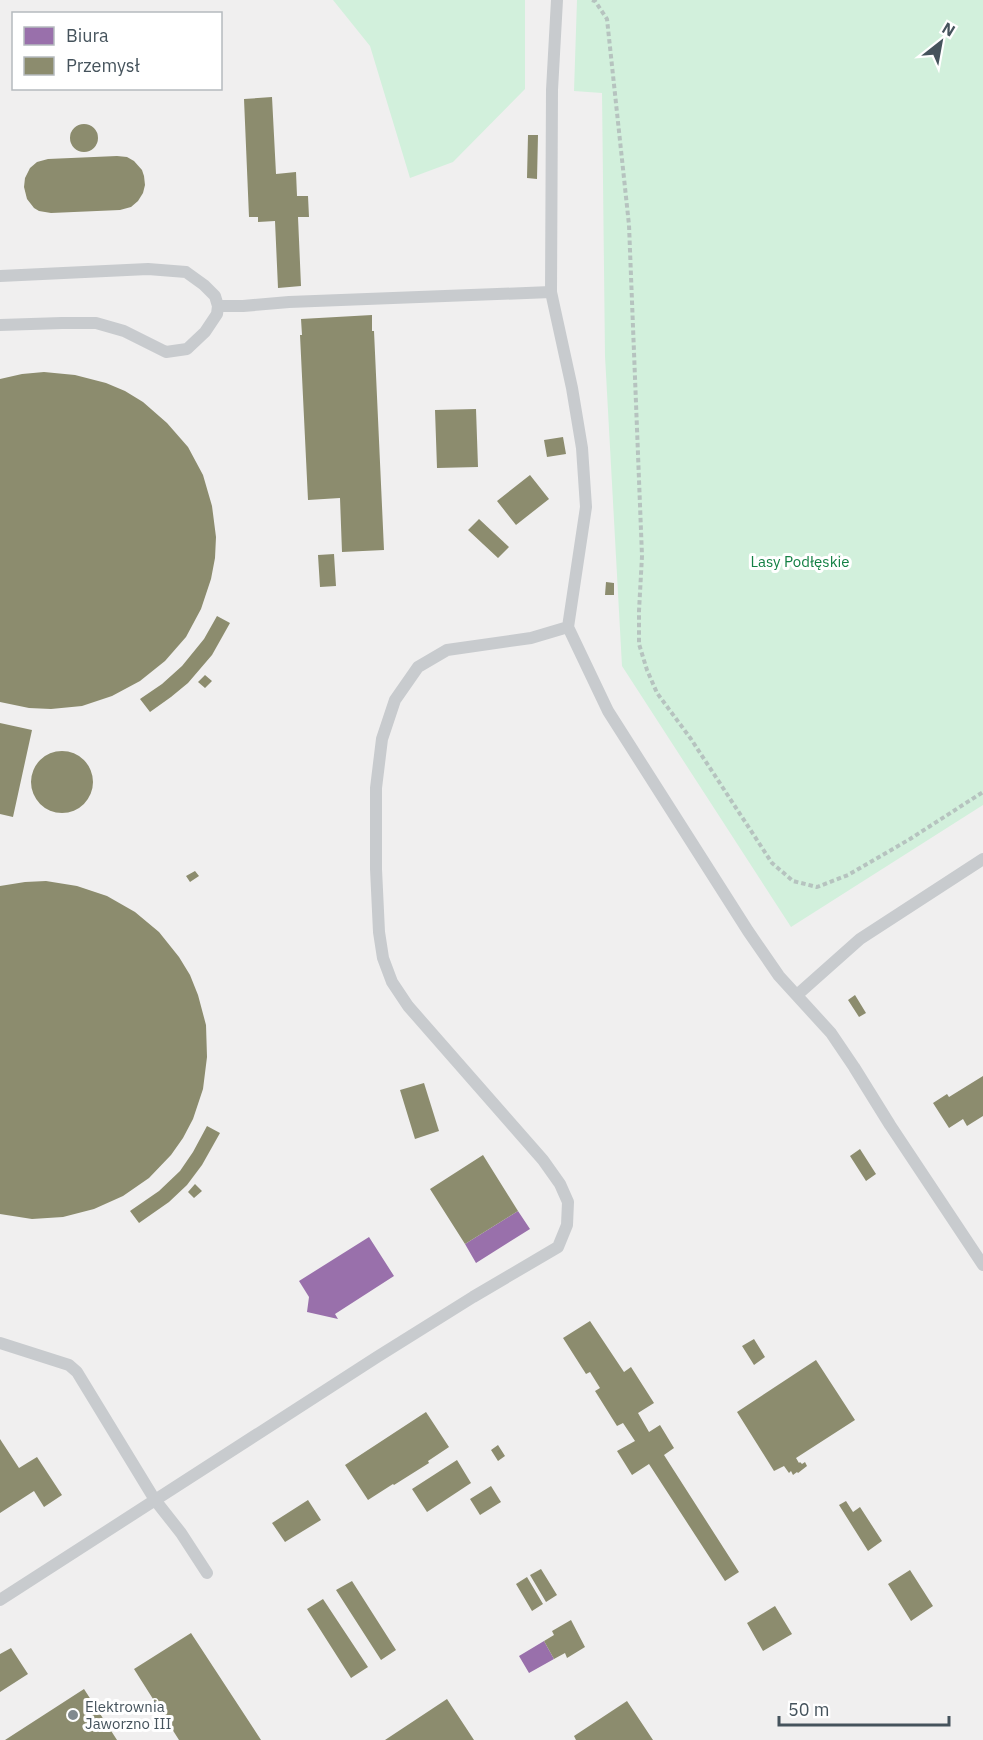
<svg xmlns="http://www.w3.org/2000/svg" width="983" height="1740" font-family="'IBM Plex Sans',sans-serif">
<style>
.green{fill:#d2f0dc}
.offices{fill:#9970ab}
.industry{fill:#8c8c6e}
.lines{fill:none;stroke-linecap:round;stroke-linejoin:round}
.path{stroke:#b6c3bf;stroke-width:4;stroke-dasharray:4.5 3;stroke-linecap:butt}
.lane{stroke:#c8cbce;stroke-width:12}
.poi-dot{fill:#818a8f;stroke:#fff;stroke-width:2}
.labels{text-anchor:middle;dominant-baseline:central;stroke-width:6;stroke-linejoin:round;paint-order:stroke}
.park-label{font-size:15px;fill:#138044;stroke:#fff}
.poi-label{font-size:15px;fill:#45535c;stroke:#fff;text-anchor:start}
</style>
<rect width="100%" height="100%" fill="#f0efef"/>
<path class="green" d="M333 0H525V89L453 162 410 178 370 46Z
M577 0H983V805L791 927 622 666 605 356 602 93 574 91Z"/>
<path class="offices" d="M518 1211 530 1229 476 1263 465 1244Z
M369 1237 394 1276 335 1314 338 1319 307 1312 309 1297 299 1281Z
M544 1641 554 1659 529 1673 519 1656Z"/>
<path class="industry" d="M272 97 276 174 296 172 297 196H308L309 217H298L301 286 278 288 275 221 258 222V217H249L244 99Z
M70 138a14 14 0 1 1 28 0a14 14 0 1 1-28 0Z
M528 135H538L537 179 527 178Z
M117 156 127 157 134 161 142 170 144 176 145 185 143 193 138 201 131 207 120 210 51 213 39 211 34 208 27 199 24 187 25 178 30 168 37 162 48 159Z
M372 315V331H374L384 550 342 552 340 498 308 500 300 335H302L301 319Z
M44 372 75 375 106 383 125 391 143 402 167 423 188 447 203 475 212 506 216 537 215 558 211 579 201 609 186 637 165 661 140 681 112 696 82 706 51 709 29 708 0 702V379L22 374Z
M476 409 478 467 437 468 435 410Z
M563 437 566 454 547 457 544 440Z
M530 475 549 499 516 525 497 501Z
M479 519 509 547 498 558 468 530Z
M334 554 336 586 320 587 318 555Z
M606 582 614 583V595H605Z
M217 616 230 623 212 655 188 683 171 697 150 712 140 699 162 684 182 666 204 639Z
M205 675 212 681 205 688 198 682Z
M0 723 32 730 13 817 0 814Z
M31 782a31 31 0 1 1 62 0a31 31 0 1 1-62 0Z
M195 871 199 876 190 882 186 876Z
M46 881 77 886 107 896 135 912 159 932 179 957 190 975 198 995 206 1025 207 1057 203 1089 193 1119 183 1138 171 1155 149 1178 123 1196 94 1209 63 1217 32 1219 0 1214V886L25 882Z
M855 995 866 1013 859 1017 848 1000Z
M983 1076V1116L967 1126 963 1119 949 1128 933 1103 947 1094 949 1097Z
M424 1083 439 1131 415 1139 400 1090Z
M207 1126 220 1133 202 1165 187 1185 169 1202 139 1223 130 1211 159 1191 180 1171 193 1152Z
M860 1149 876 1174 866 1181 850 1156Z
M483 1155 518 1211 465 1244 430 1189Z
M195 1184 202 1191 194 1198 188 1192Z
M590 1321 624 1372 631 1367 654 1403 638 1413 649 1432 660 1425 674 1448 664 1455 739 1572 725 1581 649 1464 632 1475 617 1451 635 1441 623 1423 617 1426 595 1391 600 1388 590 1372 586 1374 563 1338Z
M754 1339 765 1357 754 1365 742 1346Z
M816 1360 855 1420 796 1458 799 1463 800 1462 802 1464 805 1462 807 1466 798 1473 797 1472 793 1475 791 1471 789 1473 784 1466 774 1471 737 1412Z
M426 1412 449 1447 428 1461 429 1463 394 1485 393 1484 368 1500 345 1465Z
M0 1439 19 1468 37 1457 62 1495 44 1507 34 1491 0 1513Z
M498 1445 505 1456 498 1461 491 1450Z
M457 1460 471 1483 427 1512 412 1489Z
M491 1486 501 1502 480 1515 470 1499Z
M308 1500 321 1520 285 1542 272 1523Z
M846 1501 853 1512 860 1507 882 1541 868 1551 839 1505Z
M541 1569 557 1595 546 1602 530 1575Z
M910 1570 933 1606 911 1621 888 1584Z
M527 1577 543 1604 532 1611 516 1584Z
M352 1581 396 1650 381 1660 336 1590Z
M323 1599 368 1667 351 1678 307 1609Z
M775 1606 792 1634 763 1651 747 1623Z
M571 1620 585 1647 567 1658 565 1653 554 1659 544 1641 554 1635 552 1631Z
M191 1633 261 1740H179L134 1669Z
M11 1648 28 1674 0 1692V1654Z
M84 1689 117 1740H5Z
M447 1699 474 1740H385Z
M627 1701 653 1740H576L574 1736Z"/>
<g class="lines">
<path class="path" d="M592 0 595 1 607 19 629 225 642 556 639 611V644L647 670 657 693 691 739 772 863 793 881 817 887 848 875 910 839 983 792"/>
<path class="lane" d="M557 0 552 90 551 292 572 388 582 448 586 507 568 627
M0 276 148 269 186 272 204 285 215 296 218 306 217 314 205 332 187 349 166 352 124 331 96 323H62L0 325
M218 306H243L289 302 551 292
M797 995 860 939 983 859
M0 1343 69 1365 77 1372 155 1500 181 1533 207 1573
M0 1600 377 1357 473 1297 558 1247 567 1225 568 1202 560 1184 543 1160 408 1006 392 982 383 958 379 932 376 869V788L382 739 395 700 418 667 447 650 531 638 568 627 608 711 748 931 779 976 831 1033 854 1067 890 1125 983 1265"/>
</g>
<circle class="poi-dot" cx="73" cy="1715" r="6"/>
<g class="labels">
<g class="park-label">
<text x="800" y="561">Lasy Podłęskie</text>
</g>
<g class="poi-label">
<text x="85" y="1706">Elektrownia<tspan x="85" dy="17">Jaworzno III</tspan></text>
</g>
</g>
<rect x="12" y="12" width="210" height="78" fill="#ffffff" stroke="#b5babe" stroke-width="1.5"/>
<rect x="24" y="27" width="30" height="18" fill="#9970ab" stroke="#b5babe" stroke-width="1.5"/>
<text x="66" y="42" font-size="18" fill="#45535c">Biura</text>
<rect x="24" y="57" width="30" height="18" fill="#8c8c6e" stroke="#b5babe" stroke-width="1.5"/>
<text x="66" y="72" font-size="18" fill="#45535c">Przemysł</text>
<g transform="translate(941 42) rotate(31)" stroke="#ffffff" stroke-width="4.5" paint-order="stroke">
<path d="M0-4.5L10 22L0 15L-10 22Z" fill="#45535c"/>
<text y="-9" font-size="16" font-weight="bold" text-anchor="middle" fill="#45535c">N</text>
</g>
<path d="M779 1716v9h170v-9" fill="none" stroke="#45535c" stroke-width="3"/>
<text x="788" y="1716" font-size="18" fill="#45535c" stroke="#ffffff" stroke-width="4.5" paint-order="stroke">50 m</text>
</svg>
